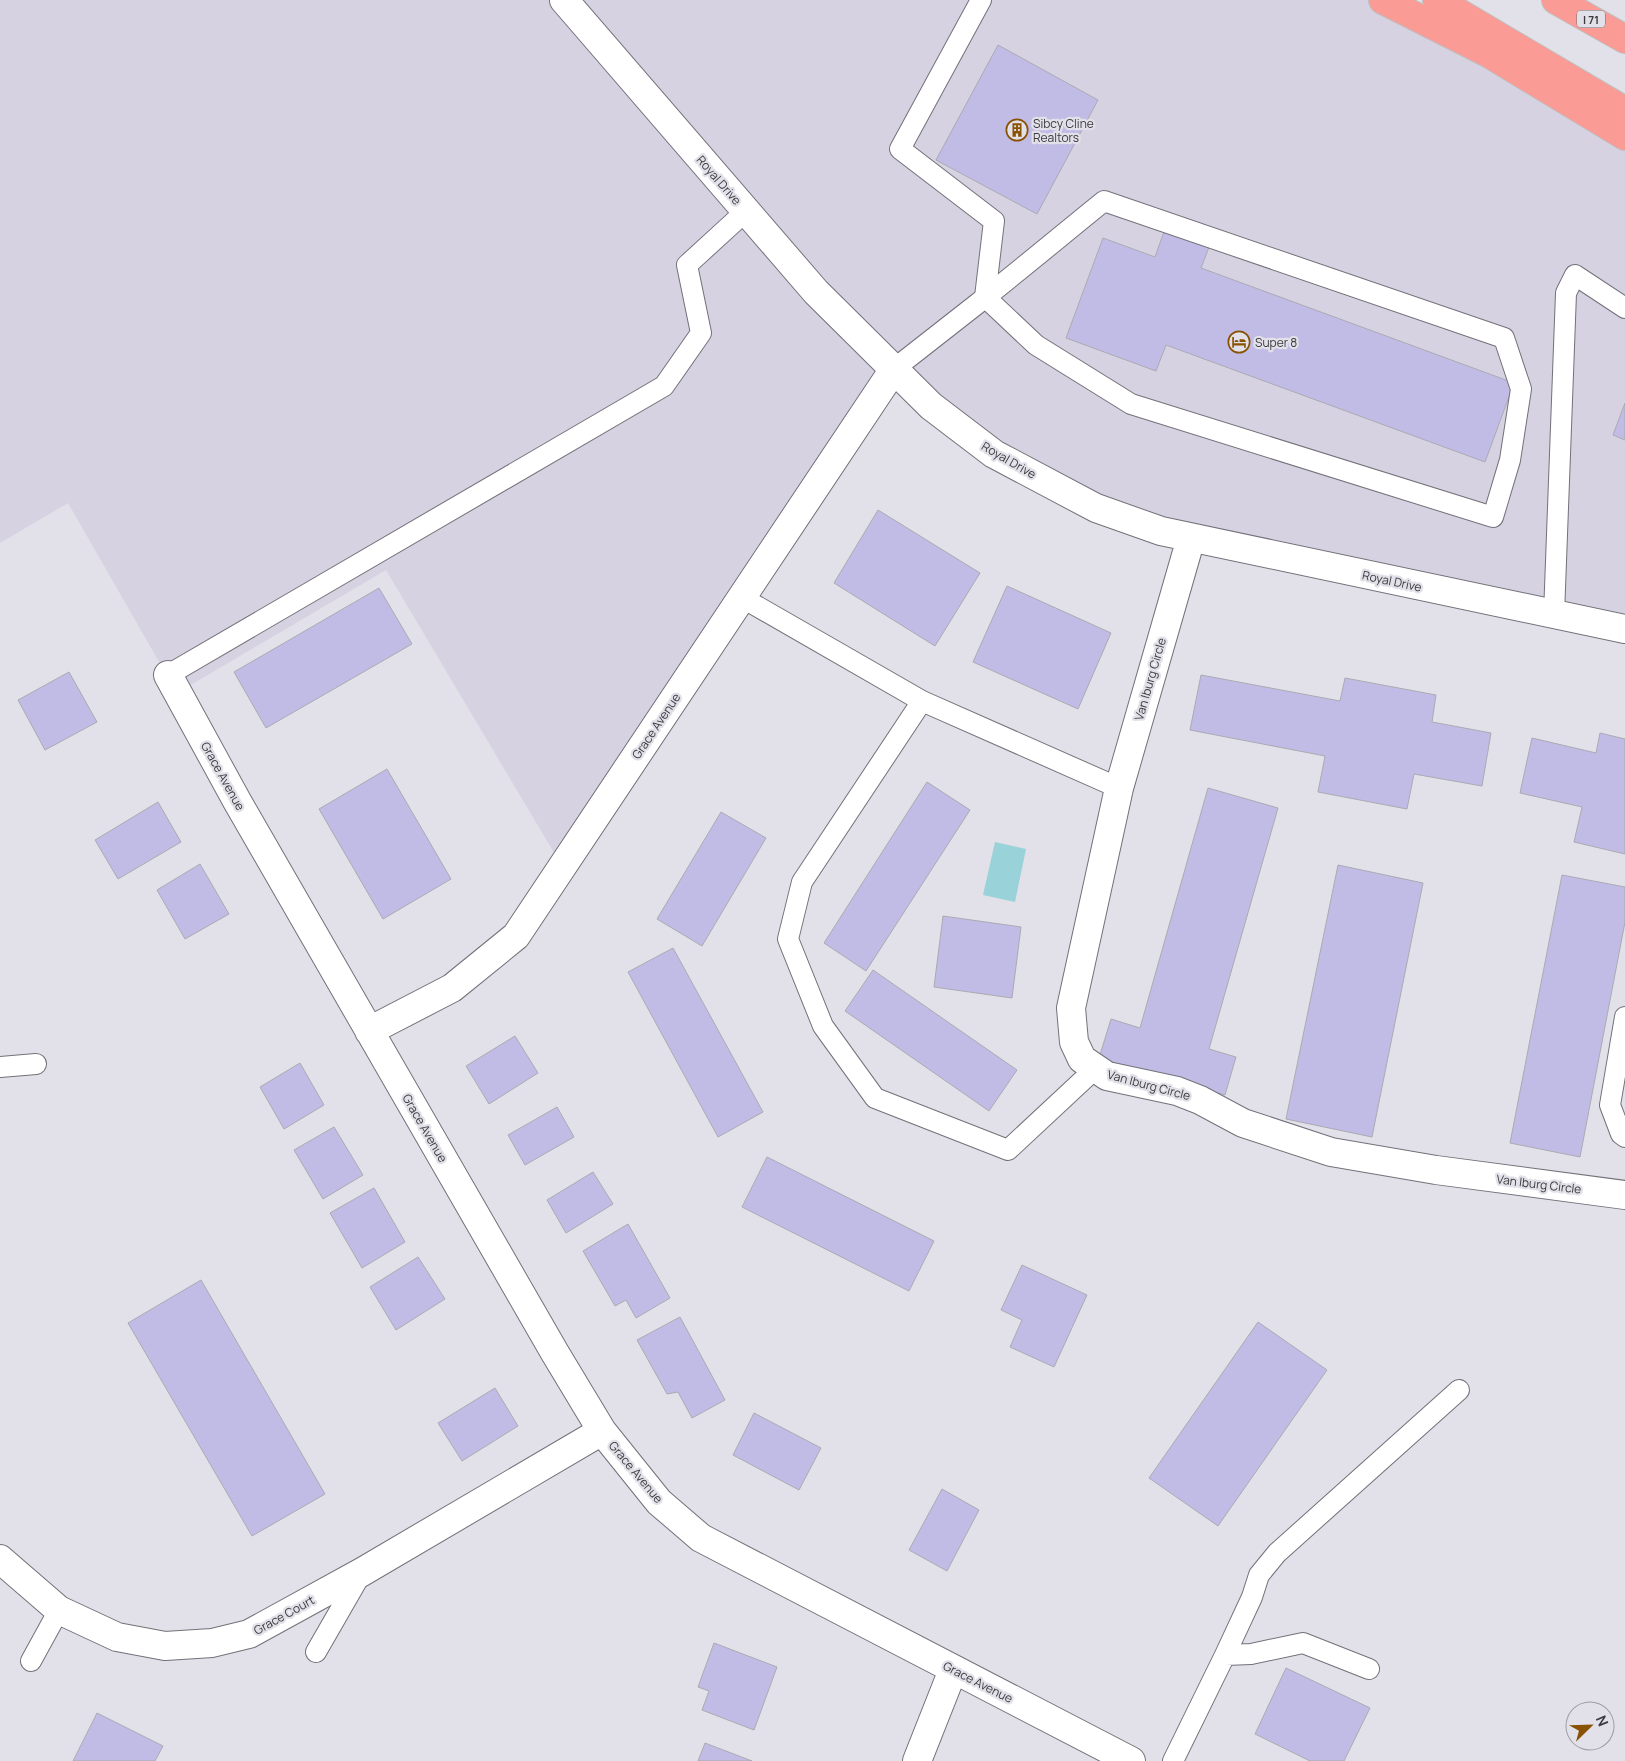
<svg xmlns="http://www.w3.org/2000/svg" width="1625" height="1761" font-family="Manrope,sans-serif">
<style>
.built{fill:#d6d2e1}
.water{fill:#99d2d8}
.building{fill:#c0bce6;stroke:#abaab2}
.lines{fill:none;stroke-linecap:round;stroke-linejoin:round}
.lane-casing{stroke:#737179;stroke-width:22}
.street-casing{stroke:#737179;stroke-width:30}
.highway-casing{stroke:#c0c0c1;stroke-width:30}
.lane{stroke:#fff;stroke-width:20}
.street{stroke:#fff;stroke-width:28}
.highway{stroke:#fa9b96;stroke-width:28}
.labels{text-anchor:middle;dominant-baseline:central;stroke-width:4.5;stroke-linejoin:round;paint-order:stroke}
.shield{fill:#e2e0e8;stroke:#6d6c70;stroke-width:1}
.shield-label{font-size:11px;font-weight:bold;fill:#3b3a3d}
.poi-label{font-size:12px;fill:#3b3a3d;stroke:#e2e0e8;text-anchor:start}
.street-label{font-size:12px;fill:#3b3a3d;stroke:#e2e0e8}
</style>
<rect width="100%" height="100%" fill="#e2e0e8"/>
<path class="built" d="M0 0H1383L1625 136V629L1096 508 894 369 562 866 386 570 177 693 68 503 0 543Z"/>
<path class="water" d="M995 842 1026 849 1015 902 983 895Z"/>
<path class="building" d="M998 45 1098 100 1037 214 936 160Z
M1166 226 1211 242 1201 268 1514 383 1485 462 1166 345 1156 371 1066 338 1103 238 1155 257Z
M1625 403V440L1613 435Z
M878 510 980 573 935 646 834 583Z
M1007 586 1111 633 1078 709 973 662Z
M379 588 412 644 266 728 234 672Z
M69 672 97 722 45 750 18 700Z
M1201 675 1340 701 1345 678 1436 695 1432 722 1491 733 1482 786 1414 774 1407 809 1318 792 1325 756 1190 730Z
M1600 733 1625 739V854L1574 842 1582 807 1520 793 1532 738 1596 753Z
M387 769 451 879 383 919 319 809Z
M927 782 970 810 866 971 824 943Z
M1208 788 1278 808 1209 1049 1236 1057 1225 1095 1099 1058 1111 1019 1140 1028Z
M158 802 181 842 118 879 95 840Z
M721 812 766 838 702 946 657 919Z
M200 864 229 914 185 939 157 890Z
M1338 865 1423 883 1372 1137 1286 1119Z
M1562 875 1625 887V922L1580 1157 1510 1143Z
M943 916 1021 927 1012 998 934 987Z
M673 948 763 1112 718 1137 628 972Z
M873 970 1017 1070 989 1111 845 1011Z
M515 1036 538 1073 489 1104 466 1066Z
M300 1063 324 1105 284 1129 260 1087Z
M557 1107 574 1137 525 1165 508 1135Z
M334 1127 363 1175 323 1199 294 1150Z
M767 1157 934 1241 909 1291 742 1207Z
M593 1172 613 1204 566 1233 547 1200Z
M374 1188 405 1242 362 1268 330 1213Z
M628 1224 670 1298 636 1318 626 1300 615 1306 583 1251Z
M418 1257 445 1299 396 1330 370 1287Z
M1022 1265 1087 1295 1054 1367 1010 1347 1022 1320 1001 1310Z
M201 1280 325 1494 252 1536 128 1323Z
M680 1317 725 1400 692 1418 678 1392 667 1394 637 1340Z
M1258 1322 1327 1370 1218 1526 1149 1478Z
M495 1388 518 1426 462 1461 438 1423Z
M754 1413 821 1448 799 1490 733 1455Z
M942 1489 979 1510 947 1571 909 1550Z
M714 1643 777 1667 754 1730 702 1710 709 1691 698 1687Z
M1286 1668 1370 1708 1344 1761H1310L1255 1734Z
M97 1713 163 1746 155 1761H73Z
M705 1743 752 1761H698Z"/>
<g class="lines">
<g class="lane-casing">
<path id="lane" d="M894 369 977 304C1020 270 1062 235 1104 201L1504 338 1521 389 1510 460 1493 517 1131 404 1036 345 985 297 994 221 900 149 981 0
M741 597 922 701 1119 788
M1554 615 1566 293 1575 275 1625 308
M168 675 664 386 701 333 687 265 746 211
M922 701 802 882 788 939 823 1026 875 1098 1008 1150 1096 1068
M1625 1017 1610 1105 1621 1134 1625 1137
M0 1067 36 1064
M316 1652 362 1572
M1225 1655 1251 1654 1303 1643 1369 1669
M31 1661 59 1610
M1173 1761 1225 1655 1252 1597 1259 1575 1277 1553 1459 1390"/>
</g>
<g class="street-casing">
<path id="street" d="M564 0 816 292 931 406 994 454 1096 508 1161 531 1625 629
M1191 538 1119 788 1071 1008 1074 1042 1082 1059 1107 1076 1177 1091 1200 1100 1243 1123 1331 1152 1436 1170 1625 1195
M168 675 237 801 555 1353 602 1431 659 1502 701 1538 1131 1761
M369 1031 452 988 516 936 894 369
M0 1559 59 1610 117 1637 165 1646 212 1643 249 1634 362 1572 602 1431
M917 1761 953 1670"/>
</g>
<g class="highway-casing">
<path id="highway" d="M1383 0 1488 53 1625 136
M1437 0 1625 111
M1556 0 1625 39"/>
</g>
<use href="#lane" class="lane"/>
<use href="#street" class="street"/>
<use href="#highway" class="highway"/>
</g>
<defs>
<g id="building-ring" transform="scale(1.125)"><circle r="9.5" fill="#e2e0e8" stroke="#895203" stroke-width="1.5"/><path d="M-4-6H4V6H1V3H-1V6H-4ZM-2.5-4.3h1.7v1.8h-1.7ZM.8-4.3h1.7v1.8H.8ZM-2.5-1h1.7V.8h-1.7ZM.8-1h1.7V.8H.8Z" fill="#895203"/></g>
<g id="hotel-ring" transform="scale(1.125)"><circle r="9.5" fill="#e2e0e8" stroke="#895203" stroke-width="1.5"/><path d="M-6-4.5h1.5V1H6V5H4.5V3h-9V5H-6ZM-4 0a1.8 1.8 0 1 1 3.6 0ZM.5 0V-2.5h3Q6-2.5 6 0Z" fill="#895203"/></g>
</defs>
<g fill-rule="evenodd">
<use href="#building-ring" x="1017" y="130"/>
<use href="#hotel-ring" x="1239" y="342"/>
</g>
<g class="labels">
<rect class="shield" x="1577" y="10.5" width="28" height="17" rx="4"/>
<g class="shield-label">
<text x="1591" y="19">I 71</text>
</g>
<g class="poi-label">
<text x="1033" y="123">Sibcy Cline<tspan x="1033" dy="14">Realtors</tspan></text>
<text x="1255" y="342">Super 8</text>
</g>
<g class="street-label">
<text transform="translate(719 180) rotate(49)">Royal Drive</text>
<text transform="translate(1009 460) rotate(30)">Royal Drive</text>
<text transform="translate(1392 581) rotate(12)">Royal Drive</text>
<text transform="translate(1150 679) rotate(-74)">Van Iburg Circle</text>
<text transform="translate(656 726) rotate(-56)">Grace Avenue</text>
<text transform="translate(223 776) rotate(61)">Grace Avenue</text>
<text transform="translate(1149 1085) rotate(15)">Van Iburg Circle</text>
<text transform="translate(425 1128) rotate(60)">Grace Avenue</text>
<text transform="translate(1539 1184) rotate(7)">Van Iburg Circle</text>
<text transform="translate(636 1472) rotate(50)">Grace Avenue</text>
<text transform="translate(284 1615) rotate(-29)">Grace Court</text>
<text transform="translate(978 1682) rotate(27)">Grace Avenue</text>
</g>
</g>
<g transform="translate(1590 1726) rotate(67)"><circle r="24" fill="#e2e0e8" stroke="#9f9ea4"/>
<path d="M0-4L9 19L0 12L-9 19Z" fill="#895203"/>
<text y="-8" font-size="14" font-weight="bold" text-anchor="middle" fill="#3b3a3d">N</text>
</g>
</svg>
